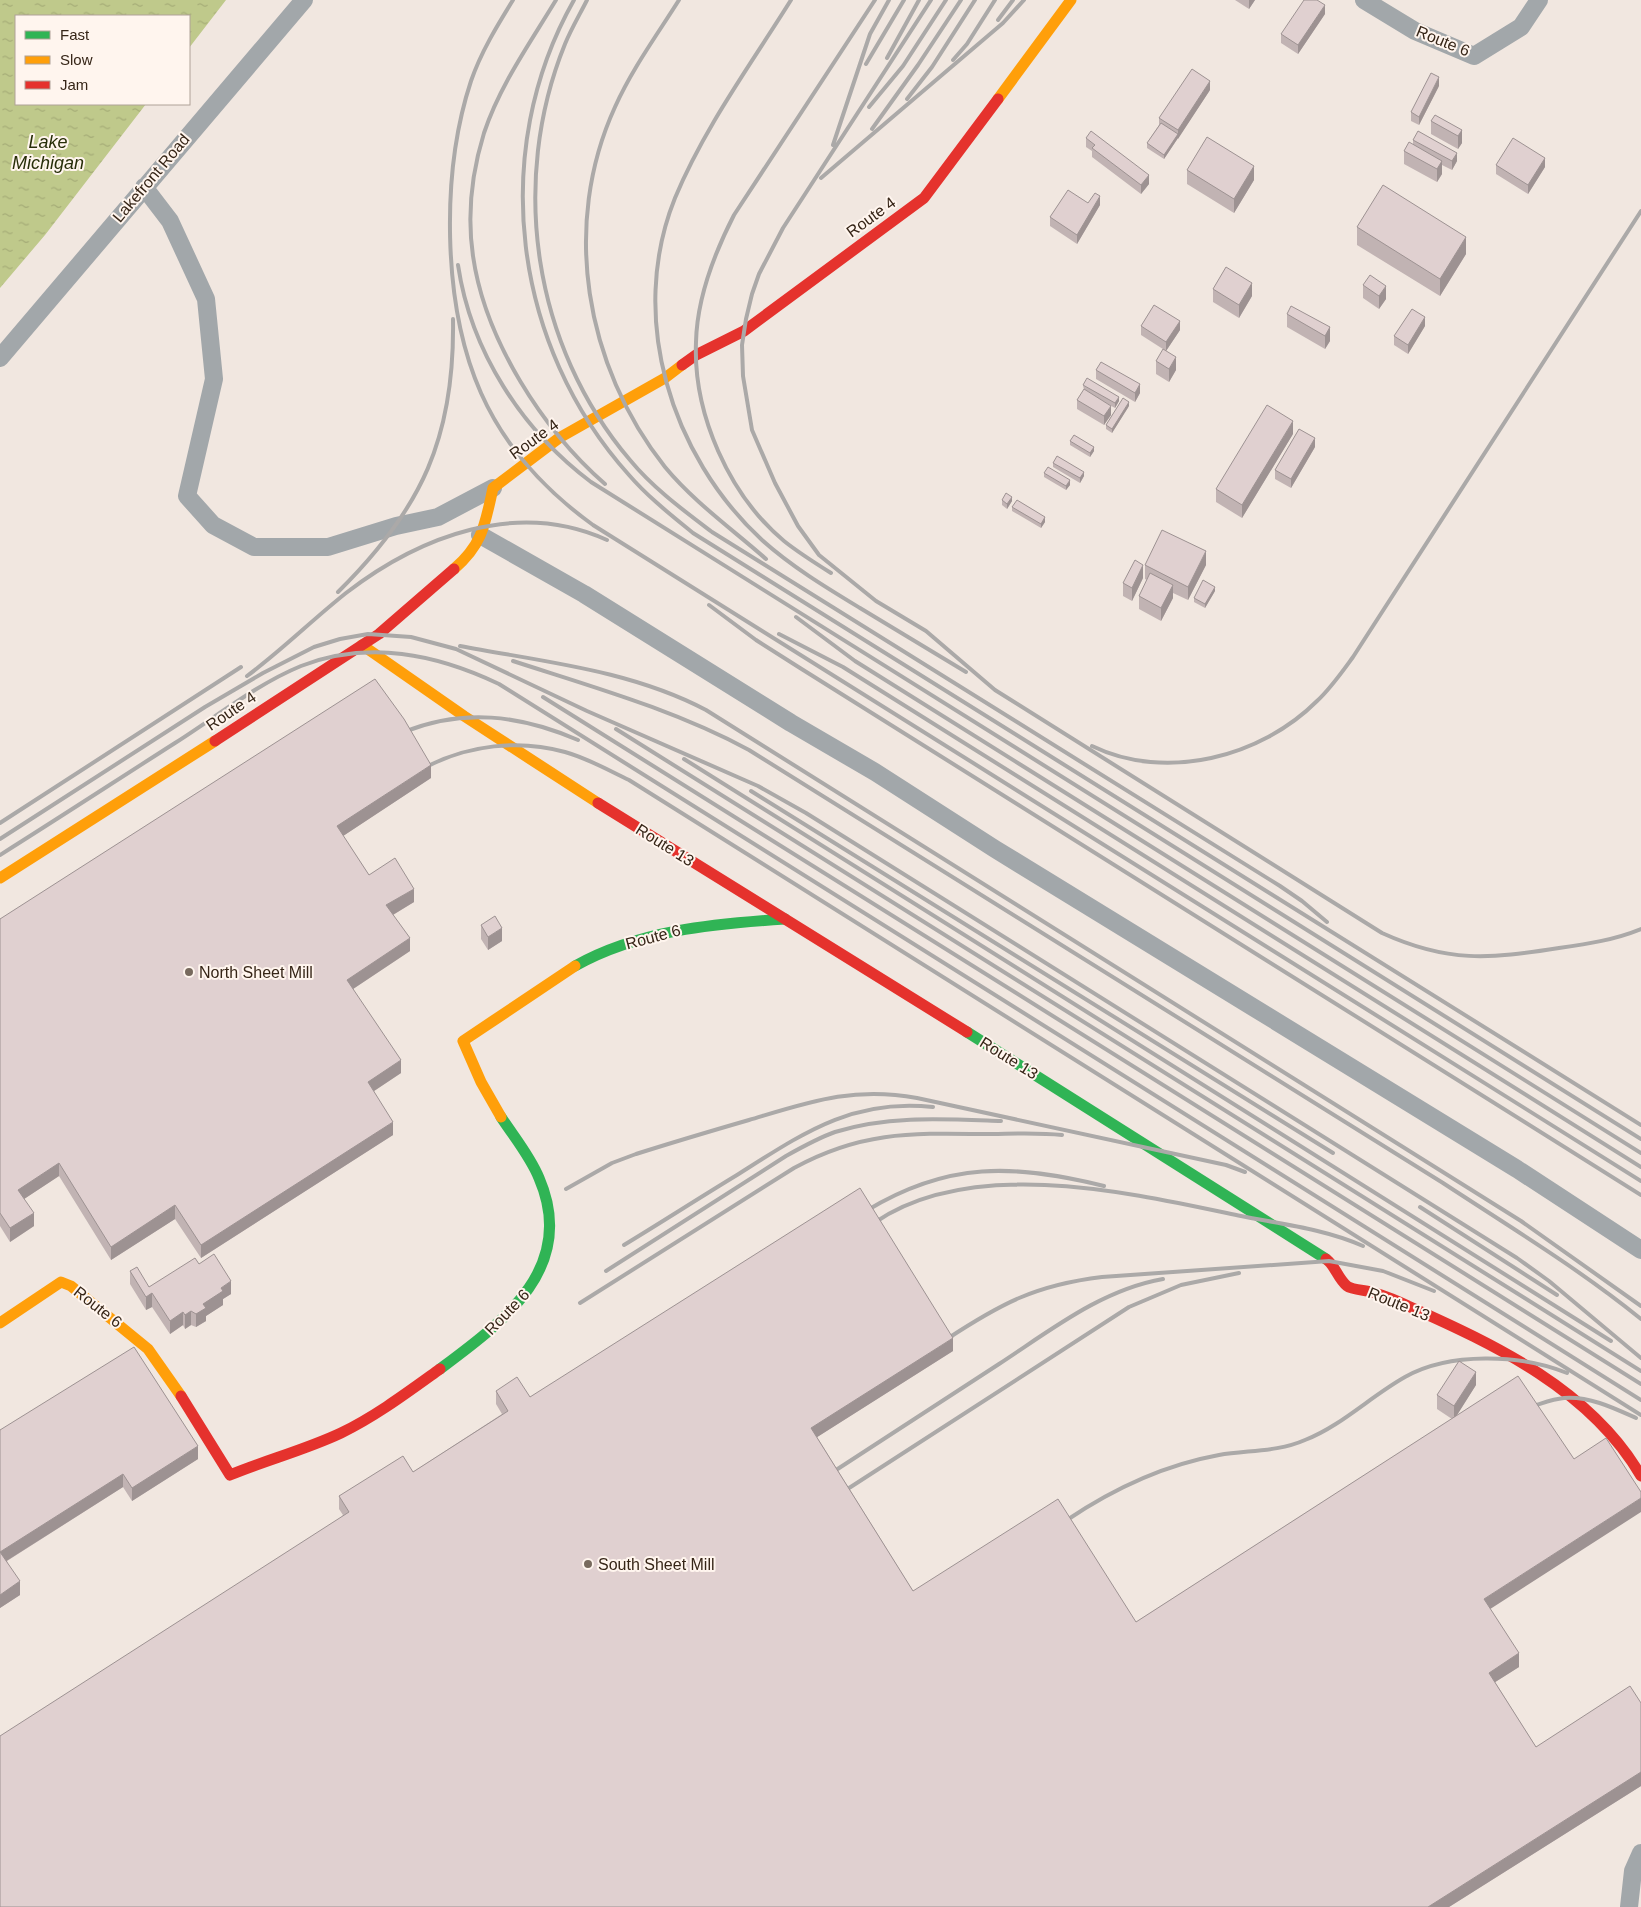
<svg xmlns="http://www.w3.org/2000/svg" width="1641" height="1907" font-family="Arial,sans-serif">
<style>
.water{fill:url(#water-ripples)}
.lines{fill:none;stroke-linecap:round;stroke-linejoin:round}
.street{stroke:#a2a7aa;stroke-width:18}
.fast{stroke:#30b455;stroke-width:11}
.slow{stroke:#ff9f0a;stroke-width:11}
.jam{stroke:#e5322d;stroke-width:11}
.rail{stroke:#aba9a8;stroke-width:4}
.wall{fill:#c1b3b3}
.shaded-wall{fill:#9d9292}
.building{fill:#e0d0d0;stroke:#9d9292}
.poi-dot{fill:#77695d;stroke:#fff5ee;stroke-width:2}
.labels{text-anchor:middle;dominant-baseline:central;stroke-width:4;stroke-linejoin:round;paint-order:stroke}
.street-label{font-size:16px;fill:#362517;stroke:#fff5ee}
.poi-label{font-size:16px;fill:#362517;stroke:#fff5ee;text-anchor:start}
.water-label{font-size:18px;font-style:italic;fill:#272e08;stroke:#fff5ee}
</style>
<defs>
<pattern id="water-ripples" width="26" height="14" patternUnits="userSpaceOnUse" patternTransform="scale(1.25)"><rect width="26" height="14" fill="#bfc98b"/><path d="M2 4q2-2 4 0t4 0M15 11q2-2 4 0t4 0" fill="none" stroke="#a5ac77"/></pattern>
</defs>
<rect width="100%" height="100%" fill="#f1e7e0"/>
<path class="water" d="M0 0H226L189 48V16H16V104H146L45 235 0 288Z"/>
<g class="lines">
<path class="street" d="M1364 0 1415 31 1474 56 1521 27 1539 0
M144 187 170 221 206 299 214 379 187 496 213 525 254 547H328L396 526 438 517 493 488
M0 358 304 0
M480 535 584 594 791 723 875 772 995 849 1517 1169 1641 1250
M1629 1907 1633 1871 1641 1853"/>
<path class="fast" d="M575 966C639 930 713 924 785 919
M967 1032 1326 1259
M440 1369C503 1322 578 1268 539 1178 530 1156 514 1137 501 1117"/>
<path class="slow" d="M998 99 1071 0
M454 569C483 544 485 524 493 488L559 438 665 378 682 365
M362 645 464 716 598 803
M0 878 215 741
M501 1117 481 1082 463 1041 575 966
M0 1323 61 1282 71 1286 148 1349 181 1396"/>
<path class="jam" d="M682 365 696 355 744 331 924 198 998 99
M215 741 379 634 454 569
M598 803 967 1032
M1326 1259C1335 1265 1338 1279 1347 1286 1352 1290 1365 1290 1372 1292 1385 1296 1396 1300 1408 1306 1496 1345 1591 1390 1641 1476
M181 1396 230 1475C266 1460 305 1450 341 1433 376 1416 408 1392 440 1369"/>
<path class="rail" d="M513 0C497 26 481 52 471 81 441 172 442 305 481 393 505 447 546 491 593 525L1641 1181
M556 0C530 43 500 85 484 133 472 172 467 215 473 256 485 340 543 430 605 484
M574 0C488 152 513 346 629 475 648 497 671 515 693 533L1641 1125
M587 0C580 14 571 29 565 44 509 182 533 346 630 460 653 488 683 510 712 532L1280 886 1302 901 1327 922
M679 0C657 35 632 69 615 107 561 225 585 366 665 467 694 502 732 529 766 559
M791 0C751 64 704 128 675 198 627 317 671 456 762 540 792 567 827 588 860 608 895 629 931 651 966 672
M931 0 783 228 759 274 752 294 746 319 742 345 743 376 752 430 775 483 798 526 819 555 876 601 926 631 995 690 1382 933C1448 963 1489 959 1559 948 1587 944 1614 940 1641 929
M998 20 1013 0
M887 58 919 0
M953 60 967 44 995 0
M866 64 904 0
M907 99 932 67 975 0
M869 107 903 66 946 0
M872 129 918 65 961 0
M833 145 870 34 889 0
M821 178 1003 23 1024 0
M458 265C471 352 522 430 591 482L1641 1139
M831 573C815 563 799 553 784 541 729 495 693 414 696 342 697 298 714 254 734 215L875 0
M338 592C422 509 455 437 453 319
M709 605 756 640 800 668 1641 1195
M796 617 855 661 1641 1153
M779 634 843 667 1641 1167
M460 646C544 662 630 670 706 710L1521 1221 1641 1306
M513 661C593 687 675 710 749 750L1443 1183C1510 1227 1578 1268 1641 1319
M247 676C282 650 312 620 346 593 420 536 517 499 607 540
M543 697 1641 1384
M616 729 1641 1371
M404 732C463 708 520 715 578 740
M1092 746C1166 782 1261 757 1317 701 1331 688 1342 672 1353 657L1641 211
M684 759 1611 1341
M426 767C468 745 519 739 565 752 587 758 608 770 629 780L1641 1415
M751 791 1333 1153
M0 823 241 667
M0 839 205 707 263 673 314 647 340 639 368 634 411 637 456 649 587 711 758 786 806 813 1517 1258 1549 1281 1641 1358
M0 855C59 818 117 780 175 743 216 717 257 684 301 666 369 640 436 654 499 684L1641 1400
M566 1189 612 1163 636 1154C674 1142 711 1131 749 1120 809 1102 853 1086 917 1098L1226 1165 1245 1172
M1420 1207 1557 1295
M866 1211C948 1161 1014 1164 1104 1186
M874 1223C972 1155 1132 1193 1241 1216 1281 1224 1325 1229 1363 1246
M624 1245C662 1222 699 1198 737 1175 802 1134 852 1098 933 1107
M606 1271 786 1156C802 1147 818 1138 835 1132 888 1115 946 1119 1001 1121
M580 1303 794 1168C860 1132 909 1133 982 1134 1009 1134 1036 1132 1062 1135
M947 1339C1002 1303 1036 1285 1102 1277L1329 1261 1383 1271 1434 1291
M1533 1406C1543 1403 1553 1399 1564 1398 1589 1396 1614 1408 1636 1418
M833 1472C888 1436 944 1400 999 1364 1051 1330 1101 1290 1163 1279
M846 1490 1129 1307 1181 1285 1239 1273
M1067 1520C1113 1489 1164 1465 1219 1455 1248 1450 1278 1452 1305 1440 1341 1426 1371 1396 1405 1377 1449 1352 1521 1354 1567 1373"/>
</g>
<path class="wall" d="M1235 0H1255L1249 9Z
M1325 14 1298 54 1281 43V34Z
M1439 86 1419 125 1411 121V112Z
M1210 90 1164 159 1147 148V143L1159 125V118Z
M1431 121 1462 130V143L1458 149 1431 134Z
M1086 138 1149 184 1141 194 1092 157V151L1086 147Z
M1413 140 1457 161 1452 170 1442 165V174L1437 182 1404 164V151L1413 145Z
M1496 165 1545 167 1528 194 1496 174Z
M1187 170 1254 180 1234 213 1187 184Z
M1088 203 1100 205 1077 244 1050 226V217Z
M1357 227 1466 254 1440 296 1357 245Z
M1363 285 1386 299 1379 309 1363 298Z
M1213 289 1252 296 1239 318 1213 302Z
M1287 314 1330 327V341L1325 349 1287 327Z
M1141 326 1180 330 1166 351 1141 335Z
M1425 326 1408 354 1394 345V336Z
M1156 361 1176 370 1169 382 1156 374Z
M1096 370 1140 393 1135 402 1096 379Z
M1083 385 1119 401 1115 408 1095 397 1111 415 1104 425 1077 409V400L1084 390Z
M1129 406 1112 433 1106 429V425Z
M1293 434 1242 518 1216 502V489Z
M1070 441 1094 451 1090 457 1070 445Z
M1315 447 1291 488 1275 479V470Z
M1053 463 1084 476 1080 483 1053 467Z
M1044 473 1070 485 1066 490 1044 477Z
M1002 500 1012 501 1007 509 1002 505Z
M1012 507 1045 522 1041 528 1012 511Z
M1145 565H1206L1188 600 1173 593V598L1161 621 1139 609V596L1147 580 1145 579Z
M1143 578 1132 601 1123 596V583Z
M1215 591 1205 608 1194 602V598Z
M431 778 343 836 369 875 414 902 393 915 410 951 353 989 401 1073 374 1091 393 1135 201 1258 175 1219 111 1260 59 1176 24 1199 34 1226 10 1242 0 1226V919Z
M481 925 502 941 488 950 481 939Z
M199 1264 231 1294 223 1299V1305L206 1316V1321L196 1327 191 1325 185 1329 183 1325 170 1334 152 1307 146 1310 130 1284V1271L149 1287Z
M953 1351 817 1437 913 1591 1136 1622 1452 1419 1437 1409V1395L1476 1385 1456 1416 1490 1609 1519 1667 1495 1682 1536 1747 1641 1703V1786L1449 1907H0L343 1515 339 1509V1496L413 1472 502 1414 496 1404V1391L530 1397Z
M0 1430 198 1459 132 1501 123 1487 7 1561 20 1595 0 1608Z"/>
<path class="shaded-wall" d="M1249 0H1255L1249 9Z
M1325 5V14L1298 54V45Z
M1439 77V86L1419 125V117Z
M1210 81V90L1178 139V130Z
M1462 130V143L1458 149V136Z
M1178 134V138L1164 159V155Z
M1457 153V161L1452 170V161Z
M1545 158V167L1528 194V185Z
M1442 161V174L1437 182V169Z
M1254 166V180L1234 213V199Z
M1149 175V184L1141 194V185Z
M1100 196V205L1077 244V235Z
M1466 237V254L1440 296V279Z
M1252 283V296L1239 318V305Z
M1386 286V299L1379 309V296Z
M1425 317V326L1408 354V345Z
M1180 321V330L1166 351V342Z
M1330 327V341L1325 349V336Z
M1176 357V370L1169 382V369Z
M1140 384V393L1135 402V393Z
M1119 397V401L1115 408V403Z
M1129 402V406L1112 433V429Z
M1111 406V415L1104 425V416Z
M1293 421V434L1242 518V505Z
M1315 438V447L1291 488V479Z
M1094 447V451L1090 457V453Z
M1084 472V476L1080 483V478Z
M1070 480V485L1066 490V486Z
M1012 497V501L1007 509V504Z
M1045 517V522L1041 528V524Z
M1206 551V565L1188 600V587Z
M1143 565V578L1132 601V588Z
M1173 585V598L1161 621V608Z
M1215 587V591L1205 608V604Z
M431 765V778L337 840V826Z
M414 889V902L386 919V905Z
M502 928V941L488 950V937Z
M410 938V951L347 993V980Z
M401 1060V1073L368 1095V1082Z
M393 1122V1135L201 1258V1245Z
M59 1163V1176L18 1203V1190Z
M175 1205V1219L111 1260V1247Z
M34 1213V1226L10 1242V1228Z
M231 1281V1294L223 1299V1305L206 1316V1321L196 1327V1314L203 1304 221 1288Z
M152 1293V1307L146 1310V1297Z
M191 1311V1325L185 1329V1315Z
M183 1312V1325L170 1334V1321Z
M953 1338V1351L811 1441V1428Z
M1476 1372V1385L1454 1420V1406Z
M198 1446V1459L132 1501V1488Z
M123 1474V1487L0 1565V1552Z
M1641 1498V1512L1484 1613V1599Z
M20 1581V1595L0 1608V1595Z
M1519 1653V1667L1489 1686V1673Z
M1641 1772V1786L1449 1907H1428Z"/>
<path class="building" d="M1304 0H1317L1325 5 1298 45 1281 34Z
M1192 69 1210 81 1178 130 1159 118Z
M1431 73 1439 77 1419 117 1411 112Z
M1435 115 1462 130 1458 136 1431 121Z
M1161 123 1178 134 1164 155 1147 143Z
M1091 131 1149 175 1141 185 1092 148 1095 145 1086 138Z
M1418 131 1457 153 1452 161 1413 140Z
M1207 137 1254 166 1234 199 1187 170Z
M1513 138 1545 158 1528 185 1496 165Z
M1409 142 1442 161 1437 169 1404 151Z
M1383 185 1466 237 1440 279 1357 227Z
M1068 190 1088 203 1095 193 1100 196 1077 235 1050 217Z
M1226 267 1252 283 1239 305 1213 289Z
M1370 275 1386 286 1379 296 1363 285Z
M1154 305 1180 321 1166 342 1141 326Z
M1291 306 1330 327 1325 336 1287 314Z
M1412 309 1425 317 1408 345 1394 336Z
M1163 349 1176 357 1169 369 1156 361Z
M1101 362 1140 384 1135 393 1096 370Z
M1087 378 1119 397 1115 403 1083 385Z
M1084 389 1111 406 1104 416 1077 400Z
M1123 398 1129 402 1112 429 1106 425Z
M1267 405 1293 421 1242 505 1216 489Z
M1299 429 1315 438 1291 479 1275 470Z
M1074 435 1094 447 1090 453 1070 441Z
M1057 456 1084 472 1080 478 1053 463Z
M1048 467 1070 480 1066 486 1044 473Z
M1006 493 1012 497 1007 504 1002 500Z
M1017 500 1045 517 1041 524 1012 507Z
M1162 530 1206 551 1188 587 1145 565Z
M1135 560 1143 565 1132 588 1123 583Z
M1150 573 1173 585 1161 608 1139 596Z
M1203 580 1215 587 1205 604 1194 598Z
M375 679 404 719 431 765 337 826 369 875 395 858 414 889 386 905 410 938 347 980 401 1060 368 1082 393 1122 201 1245 175 1205 111 1247 59 1163 18 1190 34 1213 10 1228 0 1213V919Z
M495 916 502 928 488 937 481 925Z
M860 1188 953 1338 811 1428 913 1591 1058 1499 1136 1622 1518 1376 1574 1459 1606 1438 1641 1492V1498L1484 1599 1519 1653 1489 1673 1536 1747 1630 1686 1641 1703V1772L1428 1907H0V1736L349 1512 339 1496 403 1456 413 1472 508 1411 496 1391 517 1377 530 1397Z
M214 1254 231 1281 221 1288 223 1291 203 1304 206 1308 196 1314 191 1311 185 1315 183 1312 170 1321 152 1293 146 1297 130 1271 137 1267 149 1287 195 1258 199 1264Z
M134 1347 198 1446 132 1488 123 1474 0 1552 20 1581 0 1595V1430Z
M1459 1361 1476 1372 1454 1406 1437 1395Z"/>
<g class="poi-dot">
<circle cx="189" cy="972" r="5"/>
<circle cx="588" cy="1564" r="5"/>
</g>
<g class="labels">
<g class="street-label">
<text transform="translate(1443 41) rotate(22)">Route 6</text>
<text transform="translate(151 178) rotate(-50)">Lakefront Road</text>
<text transform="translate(871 217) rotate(-36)">Route 4</text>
<text transform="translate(534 439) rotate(-36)">Route 4</text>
<text transform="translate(231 711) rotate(-34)">Route 4</text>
<text transform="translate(665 845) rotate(32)">Route 13</text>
<text transform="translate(653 937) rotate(-15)">Route 6</text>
<text transform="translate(1009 1058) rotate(32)">Route 13</text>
<text transform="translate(1399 1304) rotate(22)">Route 13</text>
<text transform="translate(98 1307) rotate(38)">Route 6</text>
<text transform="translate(507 1312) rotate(-46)">Route 6</text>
</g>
<g class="poi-label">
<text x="199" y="972">North Sheet Mill</text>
<text x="598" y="1564">South Sheet Mill</text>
</g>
<g class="water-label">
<text x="48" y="142">Lake<tspan x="48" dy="21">Michigan</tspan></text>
</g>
</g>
<rect x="15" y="15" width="175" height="90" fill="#fff5ee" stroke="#afa298"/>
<rect x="25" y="31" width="25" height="8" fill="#30b455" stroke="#afa298"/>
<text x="60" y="40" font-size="15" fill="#362517">Fast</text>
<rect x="25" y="56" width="25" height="8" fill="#ff9f0a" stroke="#afa298"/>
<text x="60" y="65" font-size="15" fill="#362517">Slow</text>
<rect x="25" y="81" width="25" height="8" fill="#e5322d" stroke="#afa298"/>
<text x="60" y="90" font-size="15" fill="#362517">Jam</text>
</svg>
